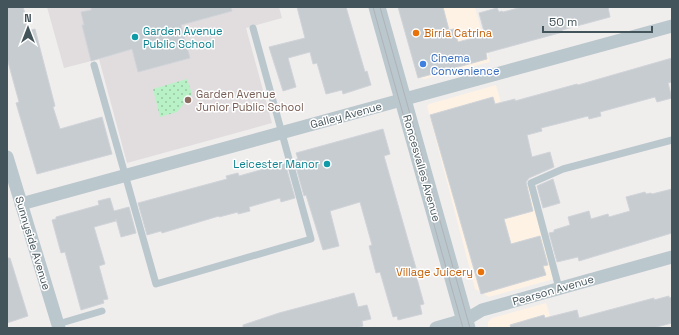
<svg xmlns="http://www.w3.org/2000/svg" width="679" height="335" font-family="'Space Grotesk',sans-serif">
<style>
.commercial{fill:#fdf2e4}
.education{fill:#e1dddf}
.grass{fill:url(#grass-dots)}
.building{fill:#c6ccd0;stroke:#d0d4d9}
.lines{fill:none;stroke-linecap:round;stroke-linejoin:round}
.service{stroke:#bac7cd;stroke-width:7}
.minor{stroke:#bac7cd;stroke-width:13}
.tertiary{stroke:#bac7cd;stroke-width:17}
.tram{stroke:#afb3b8;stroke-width:1}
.food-dot{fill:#e8710a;stroke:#fff;stroke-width:1.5}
.culture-dot{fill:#0f9aa8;stroke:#fff;stroke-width:1.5}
.shop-dot{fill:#3f7fe0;stroke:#fff;stroke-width:1.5}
.education-dot{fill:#8d6e63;stroke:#fff;stroke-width:1.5}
.labels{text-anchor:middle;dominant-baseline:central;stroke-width:3;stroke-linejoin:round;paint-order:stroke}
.culture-label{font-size:11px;fill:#0d838f;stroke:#fff;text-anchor:start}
.food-label{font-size:11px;fill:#c56008;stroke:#fff;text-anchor:start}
.shop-label{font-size:11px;fill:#366cbe;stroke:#fff;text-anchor:start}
.education-label{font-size:11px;fill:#785e54;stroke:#fff;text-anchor:start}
.street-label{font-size:11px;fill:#44545b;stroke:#fff}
</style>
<defs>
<pattern id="grass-dots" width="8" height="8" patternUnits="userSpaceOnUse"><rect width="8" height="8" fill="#b8f1c5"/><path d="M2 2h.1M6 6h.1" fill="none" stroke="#97c6a3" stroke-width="1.8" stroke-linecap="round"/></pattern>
</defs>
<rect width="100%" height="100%" fill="#f0eded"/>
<path class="commercial" d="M398 7H475L490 62 425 79 418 78Z
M496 85 511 137 522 188 529 186 554 279 489 297 475 289 427 106 429 104Z
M546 303 554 328H488V322L492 318Z"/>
<path class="education" d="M47 7H279L282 18 246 28 272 123 127 163 99 59 64 68Z"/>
<path class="grass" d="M187 79 192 94 177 112 160 117 153 89Z"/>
<path class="building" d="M7 7H23L30 30 35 29 55 106 53 107 60 129 102 117 112 154 37 174 16 103 19 102 7 58Z
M91 7H231L232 11 181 25 190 58 138 72 132 49 91 61 82 25H84L81 12 91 10Z
M297 7H346L365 72 367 71 371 85 343 94 342 90 326 94 317 63 313 64 310 52 288 58 296 87 283 91 269 47 305 38Z
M398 7H443L449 30 454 29 458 42 485 35 479 13 497 8 499 12 502 11 503 12 522 7H608L610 17 562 30 563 32 486 53 487 59 418 78Z
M672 58V82L668 83 672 98 657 102 655 97 600 112 601 116 589 119 588 116 557 124 541 128 542 131 527 135 532 157 550 152 554 167 529 178 526 182 533 211 504 219 511 244 540 236 548 265 543 266 546 275 481 294 430 115 493 97 495 104 515 99V101L577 84 578 85Z
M383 129 390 154 384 156 416 268H414L424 304 420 305 422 314 398 320 397 316 393 317 380 272 376 273 369 246 372 245 360 202 330 211 339 246 323 250 306 195 304 196 294 160 298 159 296 153Z
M285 163 295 198 281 202 280 198 249 207 250 211 238 214V212L219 217V216L162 233 161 231 147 235 138 203 227 179 226 176 238 173 239 176Z
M553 179 560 203 543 208 537 186Z
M672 189V233L579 261 578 257 557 262 549 233 554 232V230L570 225 568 217 589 211 591 219 608 214 609 217 630 211 626 197 645 192 646 194 651 193 652 194Z
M110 198 114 211 129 207 136 233 121 237 116 219V221L94 227 105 264 99 266 108 299 103 300 104 303 81 310 65 252 61 253 52 220 56 219V217L99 205 98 201Z
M7 258H10L28 316 7 323Z
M354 293 358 307 367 305 371 319 362 321 363 326 356 328H243V325L279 313Z
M669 296V298L672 297V323L653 328H511L510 325 544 315 545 318 577 310 579 318 654 298V300Z"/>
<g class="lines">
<path class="service" d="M94 65 156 284 311 239 253 28
M559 288 531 183 563 169 672 140
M58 324 102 311"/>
<path class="minor" d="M7 157 59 328
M21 204 672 26
M436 328 467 319 482 310 672 257"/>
<path class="tertiary" d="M377 7 467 328"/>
<path class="tram" d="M373 7 463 328
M380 7 470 328"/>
</g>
<g class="food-dot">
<circle cx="416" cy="33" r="4"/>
<circle cx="481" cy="272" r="4"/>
</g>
<g class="culture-dot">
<circle cx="135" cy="37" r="4"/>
<circle cx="327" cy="164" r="4"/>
</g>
<circle class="shop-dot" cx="423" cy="64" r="4"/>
<circle class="education-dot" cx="188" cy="100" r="4"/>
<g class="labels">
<g class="culture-label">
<text x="143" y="31">Garden Avenue<tspan x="143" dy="13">Public School</tspan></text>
<text x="319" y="164" text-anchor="end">Leicester Manor</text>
</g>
<g class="food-label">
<text x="424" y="33">Birria Catrina</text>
<text x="473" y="272" text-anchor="end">Village Juicery</text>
</g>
<g class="shop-label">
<text x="431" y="58">Cinema<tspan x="431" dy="13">Convenience</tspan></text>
</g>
<g class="education-label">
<text x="196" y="94">Garden Avenue<tspan x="196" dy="13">Junior Public School</tspan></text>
</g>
<g class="street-label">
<text transform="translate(346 115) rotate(-15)">Galley Avenue</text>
<text transform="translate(422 168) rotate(74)">Roncesvalles Avenue</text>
<text transform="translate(33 243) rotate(73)">Sunnyside Avenue</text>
<text transform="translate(553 290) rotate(-16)">Pearson Avenue</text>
</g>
</g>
<rect width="679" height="335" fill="none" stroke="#44545b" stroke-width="16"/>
<g transform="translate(28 28)" stroke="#ffffff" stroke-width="3" paint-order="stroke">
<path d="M0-3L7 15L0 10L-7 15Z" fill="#44545b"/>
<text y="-6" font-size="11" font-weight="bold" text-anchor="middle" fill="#44545b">N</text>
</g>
<path d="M543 26v6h109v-6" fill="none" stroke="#44545b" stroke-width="2"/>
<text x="549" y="26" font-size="12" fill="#44545b" stroke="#ffffff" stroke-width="3" paint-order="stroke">50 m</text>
</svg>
